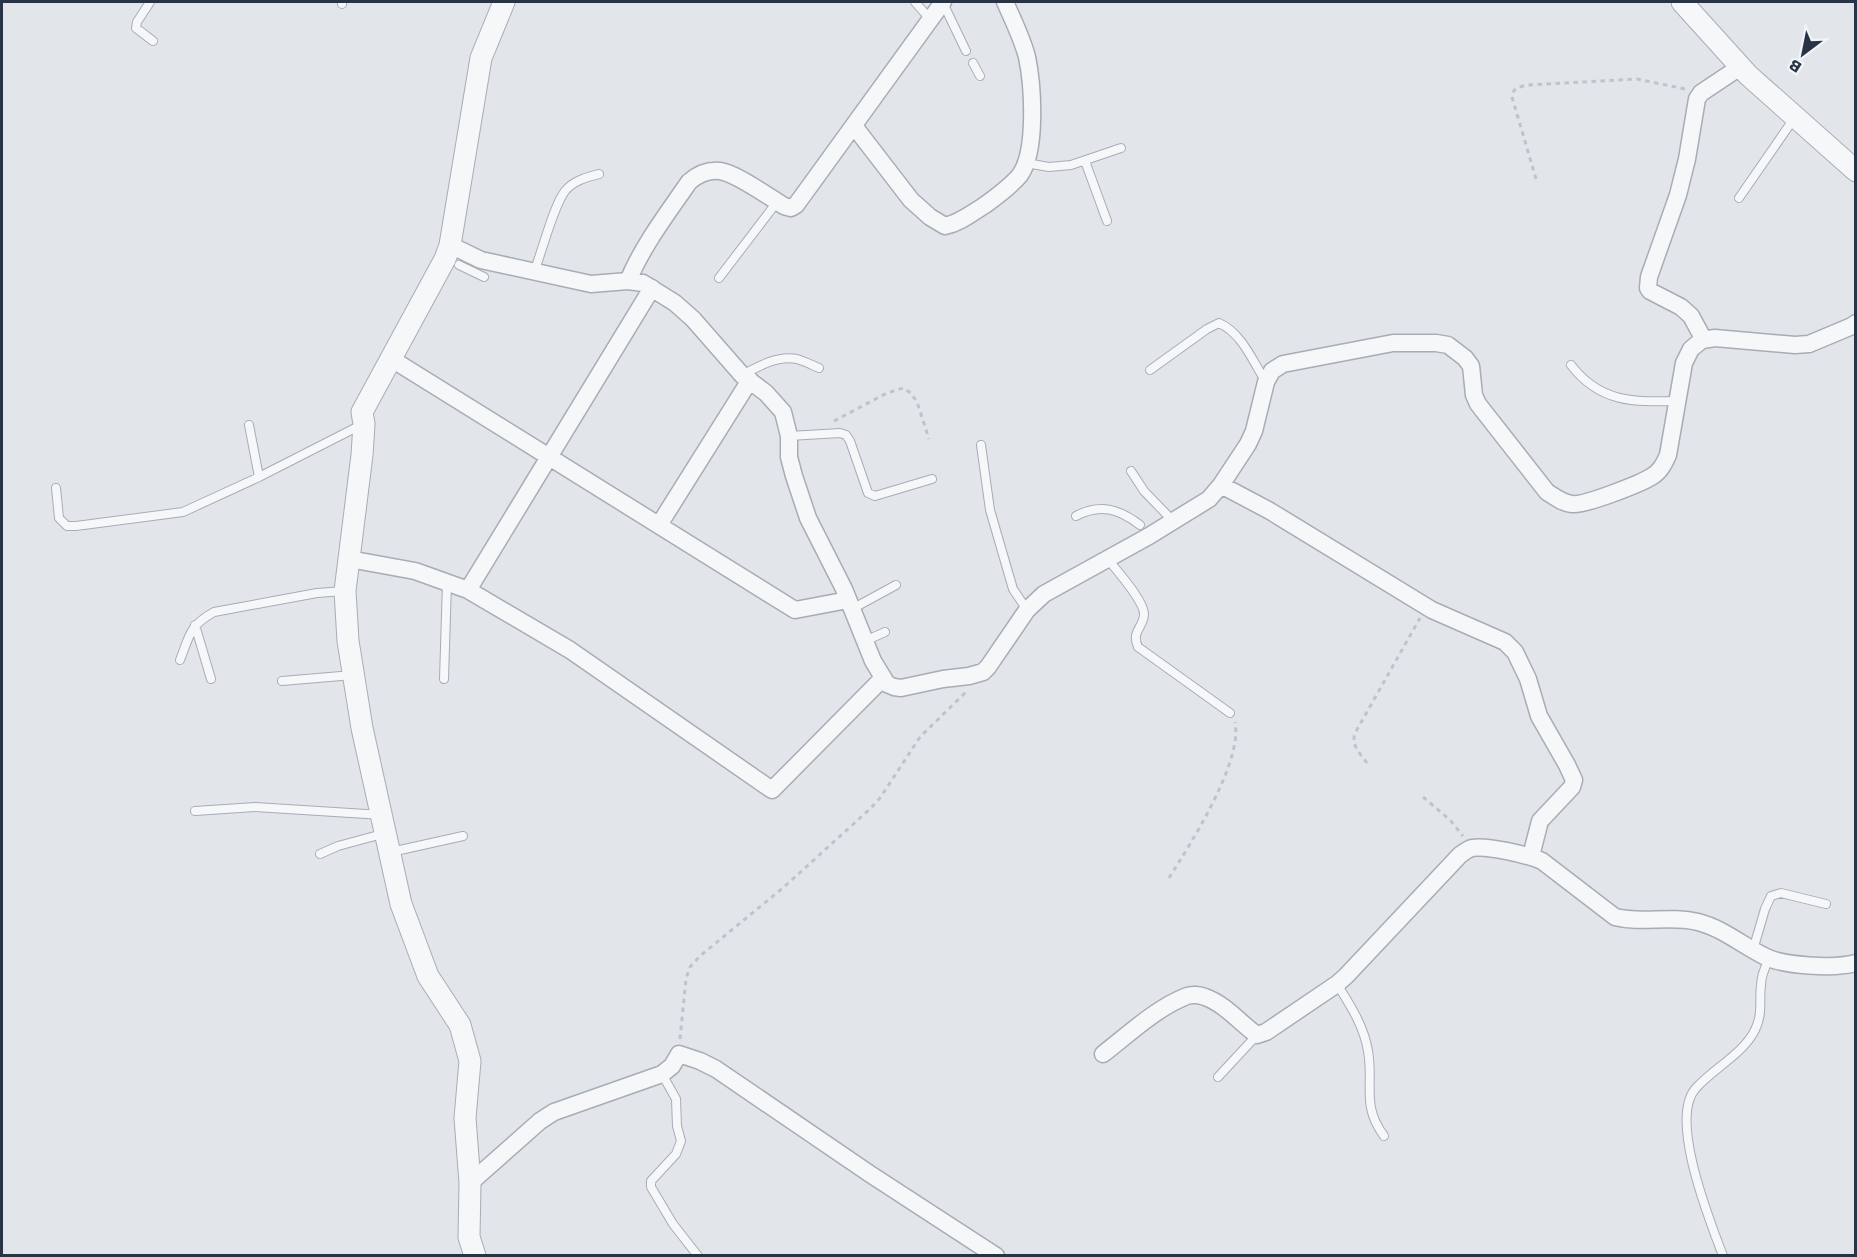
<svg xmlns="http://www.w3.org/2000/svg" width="1857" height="1257" font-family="'Work Sans',sans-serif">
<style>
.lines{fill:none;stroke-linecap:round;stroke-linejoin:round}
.service-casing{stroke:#a6adb6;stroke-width:10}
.minor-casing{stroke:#a6adb6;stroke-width:19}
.tertiary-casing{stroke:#a6adb6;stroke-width:23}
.path{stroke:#c0c4ca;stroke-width:3;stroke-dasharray:4.5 4.5;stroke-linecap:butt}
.service{stroke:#f5f7f9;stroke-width:8}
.minor{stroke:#f5f7f9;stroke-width:16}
.tertiary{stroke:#f5f7f9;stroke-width:21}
</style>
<rect width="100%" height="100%" fill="#e2e6eb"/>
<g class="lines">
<g class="service-casing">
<path id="service" d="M150 2 137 22 136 28 153 41
M342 2V4
M915 2 930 19
M943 3 966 51
M973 63 980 76
M1085 161 1107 221
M1026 163 1049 167 1071 165 1121 148
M1739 198 1795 117
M459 265 484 277
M534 272C542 252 553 207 565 191 573 181 587 177 599 174
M719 278 777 202
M1571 365C1600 403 1634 402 1677 401
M1150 370 1207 329 1219 323C1242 333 1253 362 1266 382
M742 375C759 366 778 355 797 359 804 361 812 365 819 368
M249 425 259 477
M789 436 840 433 846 435 850 441 868 493 875 496 932 479
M981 445 990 510 1013 589 1027 610
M1131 471 1144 491 1173 521
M56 488 59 518 67 526H76L183 512 259 477 363 424
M1076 516C1100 503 1119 509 1140 525
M1107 558C1116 570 1145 601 1144 615 1143 628 1131 631 1138 647L1230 713
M852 609 896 585
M195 625 211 679
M865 641 885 632
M180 660C190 635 189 626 214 612L317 593 345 591
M444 679 447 583
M282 681 353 675
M195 811 255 807 382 815
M391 852 463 836
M320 854 338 846 386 833
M1753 950 1765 909 1771 896 1781 893 1826 904
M1337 984C1350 1005 1364 1026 1368 1051 1374 1085 1361 1105 1384 1136
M662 1074 676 1099 677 1126 681 1141 676 1154 651 1181V1187L673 1224 698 1256
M1218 1077 1257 1035
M1723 1256C1710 1221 1668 1118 1696 1088 1714 1068 1743 1054 1755 1030 1763 1014 1759 1001 1761 985 1761 976 1765 967 1769 959"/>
</g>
<g class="minor-casing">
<path id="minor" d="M854 126 911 200 930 217 945 226C960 223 972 213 985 205 996 197 1011 186 1020 175 1037 151 1033 86 1027 57 1022 38 1013 20 1005 2
M450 245 481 260 591 284 628 281 643 283 675 303 693 319 742 375 766 393 783 412 789 436V457L794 476 808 518 844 589 873 661 887 684 894 687 901 688 943 679 969 676 983 672 988 667 1027 610 1044 594 1149 536 1209 499 1221 485 1248 444 1254 431 1266 382 1272 371 1283 364 1393 343H1436L1448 345 1465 358 1471 366 1474 395 1478 404 1547 492C1555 497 1562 503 1572 504 1584 506 1639 484 1651 477 1660 472 1664 464 1668 455L1684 363 1691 349 1702 340 1715 338 1795 345 1809 344 1852 326 1856 323
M628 281C643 245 667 214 689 182 698 174 708 170 720 171 736 173 769 197 784 206L791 208 796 205 943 2
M1704 340 1691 316 1681 307 1650 291 1648 288 1649 277 1678 195 1687 159 1697 99 1701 93 1740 67
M390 358 795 610 848 600
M1221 485 1270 511 1432 610 1505 642 1515 652 1528 679 1539 716 1567 765 1574 780 1572 787 1540 821 1531 856
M659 525 750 380
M349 559 415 571 468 590 570 650 772 790 883 678
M468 590 652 288
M1103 1054C1129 1034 1156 1008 1187 996 1192 994 1200 995 1205 997 1225 1004 1240 1023 1257 1035L1266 1032 1337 984 1346 976 1460 855C1464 852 1468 849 1472 848 1487 845 1528 855 1542 861L1615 917C1642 924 1670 915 1698 922 1722 928 1742 945 1764 956 1782 966 1835 969 1856 963
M470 1183 540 1121 554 1112 662 1074 672 1066 679 1054 700 1061 716 1069 870 1174 996 1256"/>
</g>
<g class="tertiary-casing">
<path id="tertiary" d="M1682 2 1748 75 1856 171
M475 1256 469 1237 470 1183 465 1118 470 1061 460 1025 428 976 401 904 362 728 348 641 345 591 362 455 364 424 362 412 445 259 450 245 481 58 504 2"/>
</g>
<path class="path" d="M1536 179 1512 97C1512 88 1520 87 1527 85L1637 79 1685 89
M834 421 887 393 903 388 911 393 917 402 929 439
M1367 763C1360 753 1351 746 1355 733L1420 618
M1423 797 1450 820 1463 836
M1169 878C1191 843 1243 762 1235 722
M680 1039 686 979 690 967 700 956 784 887 871 808 880 798 920 737 966 692"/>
<use href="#service" class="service"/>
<use href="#minor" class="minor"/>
<use href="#tertiary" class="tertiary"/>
</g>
<rect width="1857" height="1257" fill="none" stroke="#283345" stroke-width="6"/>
<g transform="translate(1803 54) rotate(212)" stroke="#f2f5f8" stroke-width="4.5" paint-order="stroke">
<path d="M0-4.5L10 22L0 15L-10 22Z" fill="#283345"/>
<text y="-9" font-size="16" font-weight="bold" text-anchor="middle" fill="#283345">B</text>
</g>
</svg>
